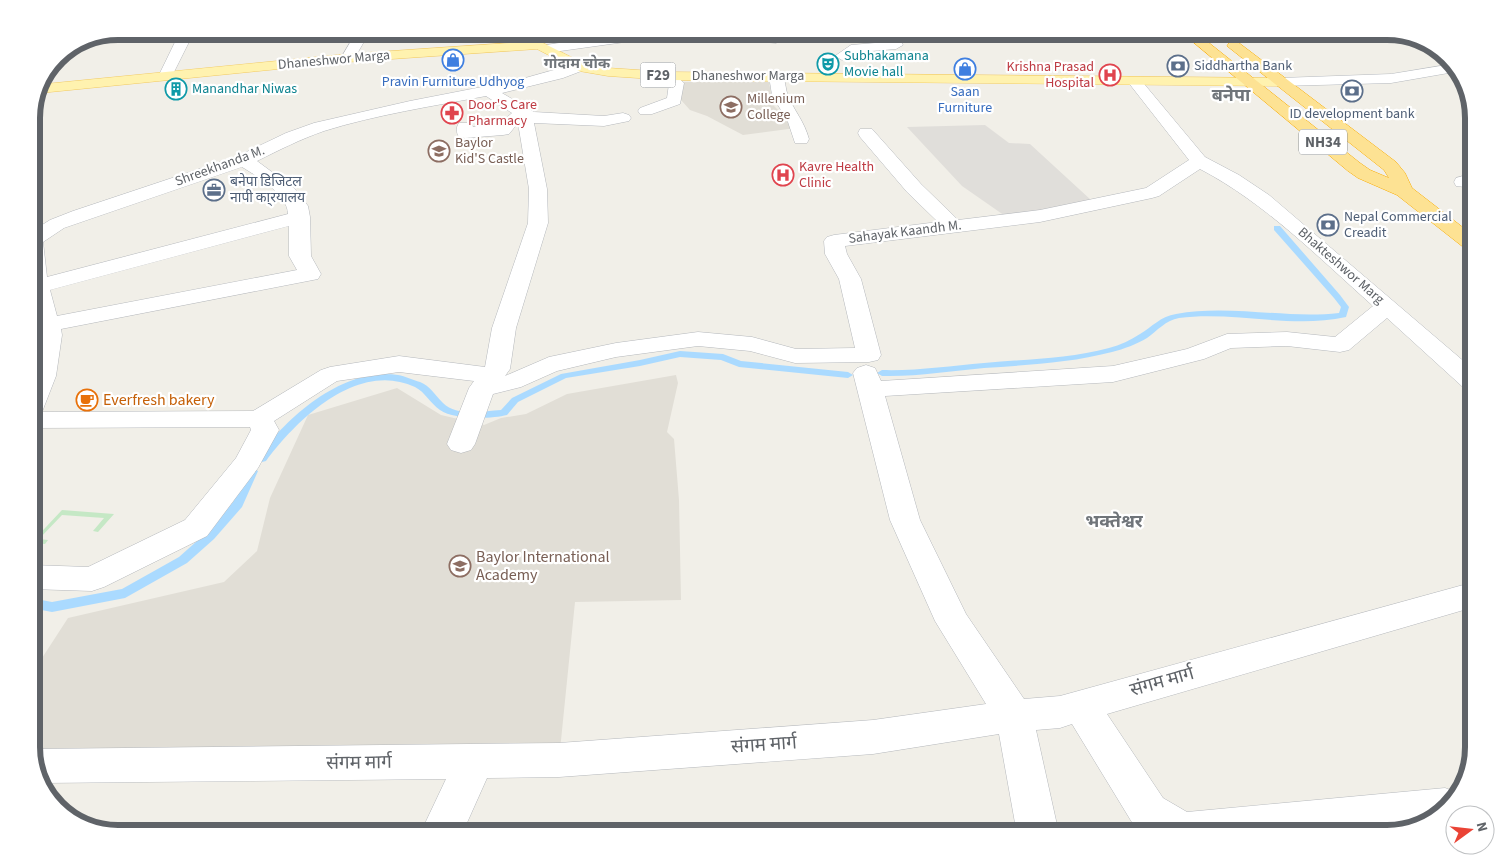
<svg xmlns="http://www.w3.org/2000/svg" width="1505" height="865" font-family="'Source Sans 3','Noto Sans Devanagari',sans-serif">
<style>
.industrial{fill:#e0deda}
.education{fill:#e1ded6}
.green{fill:#c5e8c5}
.lines{fill:none;stroke-linecap:round;stroke-linejoin:round}
.stream{fill:#aadaff;fill-rule:evenodd}
.street-casing{stroke:#b5b8bc;stroke-width:1}
.secondary-casing{stroke:#b6babf;stroke-width:1}
.primary-casing{stroke:#f2c960;stroke-width:1}
.highway-casing{stroke:#f9ab00;stroke-width:1}
.street{fill:#fff;fill-rule:evenodd}
.secondary{fill:#fff;fill-rule:evenodd}
.primary{fill:#fff2af;fill-rule:evenodd}
.highway{fill:#fde293;fill-rule:evenodd}
.labels{text-anchor:middle;dominant-baseline:central;stroke-width:4.5;stroke-linejoin:round;paint-order:stroke}
.far-culture-label{font-size:14px;fill:#0d838f;stroke:#fff;text-anchor:start}
.far-street-label{font-size:14px;fill:#5f6368;stroke:#fff}
.far-service-label{font-size:14px;fill:#4e5e75;stroke:#fff;text-anchor:start}
.far-health-label{font-size:14px;fill:#be3a42;stroke:#fff;text-anchor:start}
.far-shop-label{font-size:14px;fill:#366cbe;stroke:#fff}
.far-education-label{font-size:14px;fill:#785e54;stroke:#fff;text-anchor:start}
.far-neighbourhood-label{font-size:15px;font-weight:bold;fill:#70757a;stroke:#fff}
.shield{fill:#fff;stroke:#8f9295;stroke-width:1}
.shield-label{font-size:15px;font-weight:bold;fill:#5f6368}
.food-label{font-size:16px;fill:#c56008;stroke:#fff;text-anchor:start}
.education-label{font-size:16px;fill:#785e54;stroke:#fff;text-anchor:start}
.far-district-label{font-size:18px;font-weight:bold;fill:#70757a;stroke:#fff}
.neighbourhood-label{font-size:18px;font-weight:bold;fill:#70757a;stroke:#fff}
.near-street-label{font-size:19px;fill:#5f6368;stroke:#fff}
.rim{fill:none;stroke:#5f6368;stroke-width:6}
</style>
<rect width="100%" height="100%" fill="#f1efe8"/>
<path class="industrial" d="M985 125 1009 143 1030 144 1091 200 1008 218 962 186 907 127Z"/>
<path class="education" d="M678 82H769L773 105 796 128 743 135 707 116 690 110 681 100Z
M676 375 678 383 667 432 674 439 679 500 681 600 575 602 559 760 31 752V675L68 618 224 582 257 551 270 498 308 415 397 388 441 415 484 425 501 418 526 414 567 394Z"/>
<path class="green" d="M62 510 114 514 98 532 93 531 104 518 62 515 39 539 48 540 45 544 31 543Z"/>
<g class="lines">
<path class="stream" d="M1274 226H1280L1340 295 1349 307 1346 317C1292 329 1234 311 1179 318 1166 320 1157 331 1147 338 1137 344 1124 349 1112 352 1070 363 1027 365 984 368 950 371 916 377 882 376L877 373 882 370C916 371 950 366 984 363 1026 359 1069 359 1109 348 1120 345 1131 340 1140 334 1152 327 1161 316 1176 314 1229 304 1285 319 1339 313L1341 307 1334 298 1274 230Z
M680 351 723 354 741 361 848 372 853 375 848 378 739 367 721 360 680 357 640 366 566 378 518 402 507 415C491 419 454 420 440 410 431 404 425 392 415 387 358 360 297 419 266 461L262 462 257 459C285 418 344 366 398 375 405 376 413 380 420 382 430 386 435 395 443 403 457 417 483 411 501 410L512 398 561 374 640 360Z
M253 468 258 471 242 507 214 539 187 563 125 598 52 612 31 608V598L52 602 122 589 179 557 206 533 233 502 248 471Z"/>
<g class="street-casing">
<path id="street" d="M185 31H199L189 42 170 80H160L158 77 176 40Z
M357 31H370L353 61H343L341 58Z
M639 31H661L660 34 632 41 546 53 539 49 546 45Z
M676 31C692 31 775 29 783 39L776 43 682 35Z
M874 31H887V33L896 34 903 45 896 49 859 52 842 60 835 56 851 45 887 42 875 40 873 37Z
M579 63 584 64 586 67 584 70 563 78 502 93 534 112 604 116 623 113 629 115 631 118 629 121 604 126 534 123 547 189 548 223 516 328 510 369 505 376 549 357 616 343 698 332 752 337 796 349 855 348 839 279 825 254 824 241 827 237 834 235 938 222 907 192 860 137 858 133 860 129H872L921 184 958 220 1040 210 1146 188 1189 160 1128 82 1130 79H1140L1205 157 1239 175 1269 195 1474 370V392L1465 389 1387 318 1349 350 1340 352 1287 346 1231 348 1204 359 1113 382 885 396 920 520 966 614 1024 699 1060 696 1474 582V607L1107 714 1163 798 1187 812 1445 788 1459 793 1430 822 1400 830 1364 834H1148L1133 824 1072 724 1060 728 1036 730 1059 834H1017L999 734 873 754 559 777 487 778 462 834H420L446 779 41 783 31 752 36 749 559 743 873 720 986 704 935 621 890 520 853 373 857 368 866 365 875 368 881 381 1113 366 1187 349 1227 334 1287 332 1335 337 1373 306C1318 257 1265 203 1200 169L1159 196 1152 198 1040 222 845 246 847 254 861 279 881 355 878 360 869 362 795 363 750 351 698 346 616 357 557 371 521 387 493 394 475 444 471 450 461 453 451 450 447 444 469 388 474 381 399 372 337 381 274 421 279 430 258 468 207 536 104 587 92 591 31 589V565L88 567 185 520 236 458 251 430 250 427 31 428V370L38 335 31 307V232L50 220 73 211 238 156 286 133 314 123 410 101 518 80ZM486 96 512 113 498 125 473 127 471 123H459C456 127 456 132 459 137L465 138 503 135 509 134 518 123 529 189 528 223 492 328 485 367 399 356 330 367 321 370 253 411 42 412 56 376 62 335 61 329 318 279 321 274 311 256 310 217 308 206 295 189 257 161C279 150 301 139 324 131 375 115 433 106 486 96ZM242 167C257 176 288 195 288 214L47 277 43 242 64 228ZM289 226V256L297 270 57 316 50 290Z
M668 72 673 73 684 83 680 104 652 114H640L638 111 640 108 667 98 669 84 661 76 663 73Z
M776 72 781 73C786 80 785 88 788 96 795 112 804 121 809 139L807 143H795L788 122 772 95 769 76 771 73Z
M1463 176H1474V188L1456 186 1454 182 1456 178Z"/>
</g>
<g class="secondary-casing">
<path id="secondary" d="M1453 64 1460 71 1391 83 1281 86 1276 85 1274 82 1276 79 1281 78 1391 74Z"/>
</g>
<g class="primary-casing">
<path id="primary" d="M539 41 583 63 608 68 668 72 1281 78 1286 79 1288 82 1286 85 1281 86 668 80 608 76 579 71 537 49 348 62 40 93 45 84 348 54Z"/>
</g>
<g class="highway-casing">
<path id="highway" d="M1180 31H1194L1360 163 1370 170 1389 178 1384 170 1227 46 1229 43H1239L1396 162 1405 173 1412 188 1474 236V252L1467 250 1397 195 1358 178 1348 171Z"/>
</g>
<use href="#street" class="street"/>
<use href="#secondary" class="secondary"/>
<use href="#primary" class="primary"/>
<use href="#highway" class="highway"/>
</g>
<defs>
<g id="shop-ring" transform="scale(1.125)"><circle r="9.5" fill="#fff" stroke="#3f7fe0" stroke-width="1.5"/><path d="M-5-2.5h2.3a2.7 3.5 0 0 1 5.4 0H5L5.5 6h-11ZM-1.5-2.5h3a1.5 2.3 0 0 0-3 0Z" fill="#3f7fe0"/></g>
<g id="theatre-ring" transform="scale(1.125)"><circle r="9.5" fill="#fff" stroke="#0f9aa8" stroke-width="1.5"/><path d="M-5-5.5Q0-4 5-5.5V0Q5 5 0 6Q-5 5-5 0ZM-3.3-2.5H-1v1.5H-3.3ZM1-2.5H3.3v1.5H1ZM-2.8 1Q0 5.5 2.8 1Z" fill="#0f9aa8"/></g>
<g id="bank-ring" transform="scale(1.125)"><circle r="9.5" fill="#fff" stroke="#5c6f8a" stroke-width="1.5"/><path d="M-6-4H6V4H-6ZM0-2.3a2.3 2.3 0 1 0 0 4.6a2.3 2.3 0 1 0 0-4.6Z" fill="#5c6f8a"/></g>
<g id="hospital-ring" transform="scale(1.125)"><circle r="9.5" fill="#fff" stroke="#e0444e" stroke-width="1.5"/><path d="M-5-5h3v3.5h4V-5h3V5h-3V1.5h-4V5h-3Z" fill="#e0444e"/></g>
<g id="building-ring" transform="scale(1.125)"><circle r="9.5" fill="#fff" stroke="#0f9aa8" stroke-width="1.5"/><path d="M-4-6H4V6H1V3H-1V6H-4ZM-2.5-4.3h1.7v1.8h-1.7ZM.8-4.3h1.7v1.8H.8ZM-2.5-1h1.7V.8h-1.7ZM.8-1h1.7V.8H.8Z" fill="#0f9aa8"/></g>
<g id="school-ring" transform="scale(1.125)"><circle r="9.5" fill="#fff" stroke="#8d6e63" stroke-width="1.5"/><path d="M0-5L7-2L0 1L-7-2ZM-4 1L0 2.5L4 1V4Q0 6-4 4Z" fill="#8d6e63"/></g>
<g id="pharmacy-ring" transform="scale(1.125)"><circle r="9.5" fill="#fff" stroke="#e0444e" stroke-width="1.5"/><path d="M-2-6h4v4h4v4h-4v4h-4v-4h-4v-4h4Z" fill="#e0444e"/></g>
<g id="office-ring" transform="scale(1.125)"><circle r="9.5" fill="#fff" stroke="#5c6f8a" stroke-width="1.5"/><path d="M-6-3h4V-5.5h4V-3h4V5H-6ZM-1-4.5V-3h2v-1.5ZM-6 0V1H6V0Z" fill="#5c6f8a"/></g>
<g id="cafe-ring" transform="scale(1.125)"><circle r="9.5" fill="#fff" stroke="#e8710a" stroke-width="1.5"/><path d="M-5.5-4.5H6V0H3Q3 3.5 0 3.5H-2.5Q-5.5 3.5-5.5 0ZM3-3.2v2h1.7v-2ZM-6 4.5H4V6H-6Z" fill="#e8710a"/></g>
</defs>
<g fill-rule="evenodd">
<use href="#shop-ring" x="453" y="60"/>
<use href="#theatre-ring" x="828" y="64"/>
<use href="#bank-ring" x="1178" y="66"/>
<use href="#shop-ring" x="965" y="69"/>
<use href="#hospital-ring" x="1110" y="75"/>
<use href="#building-ring" x="176" y="89"/>
<use href="#bank-ring" x="1352" y="91"/>
<use href="#school-ring" x="731" y="107"/>
<use href="#pharmacy-ring" x="452" y="113"/>
<use href="#school-ring" x="439" y="151"/>
<use href="#hospital-ring" x="783" y="175"/>
<use href="#office-ring" x="214" y="190"/>
<use href="#bank-ring" x="1328" y="225"/>
<use href="#cafe-ring" x="87" y="400"/>
<use href="#school-ring" x="460" y="566"/>
</g>
<g class="labels">
<g class="far-culture-label">
<text x="844" y="56">Subhakamana<tspan x="844" dy="16">Movie hall</tspan></text>
<text x="192" y="89">Manandhar Niwas</text>
</g>
<g class="far-street-label">
<text transform="translate(334 60) rotate(-5)">Dhaneshwor Marga</text>
<text x="748" y="76">Dhaneshwor Marga</text>
<text transform="translate(220 166) rotate(-20)">Shreekhanda M.</text>
<text transform="translate(905 232) rotate(-7)">Sahayak Kaandh M.</text>
<text transform="translate(1341 266) rotate(41)">Bhakteshwor Marg</text>
</g>
<g class="far-service-label">
<text x="1194" y="66">Siddhartha Bank</text>
<text x="1352" y="114" text-anchor="middle">ID development bank</text>
<text x="230" y="182">बनेपा डिजिटल<tspan x="230" dy="16">नापी का्रयालय</tspan></text>
<text x="1344" y="217">Nepal Commercial<tspan x="1344" dy="16">Creadit</tspan></text>
</g>
<g class="far-health-label">
<text x="1094" y="67" text-anchor="end">Krishna Prasad<tspan x="1094" dy="16">Hospital</tspan></text>
<text x="468" y="105">Door'S Care<tspan x="468" dy="16">Pharmacy</tspan></text>
<text x="799" y="167">Kavre Health<tspan x="799" dy="16">Clinic</tspan></text>
</g>
<g class="far-shop-label">
<text x="453" y="82">Pravin Furniture Udhyog</text>
<text x="965" y="92">Saan<tspan x="965" dy="16">Furniture</tspan></text>
</g>
<g class="far-education-label">
<text x="747" y="99">Millenium<tspan x="747" dy="16">College</tspan></text>
<text x="455" y="143">Baylor<tspan x="455" dy="16">Kid'S Castle</tspan></text>
</g>
<g class="far-neighbourhood-label">
<text x="577" y="63">गाेदाम चाेक</text>
</g>
<g class="shield">
<rect x="640.5" y="62.5" width="35" height="25" rx="4"/>
<rect x="1299" y="129.5" width="48" height="25" rx="4"/>
</g>
<g class="shield-label">
<text x="658" y="75">F29</text>
<text x="1323" y="142">NH34</text>
</g>
<g class="food-label">
<text x="103" y="400">Everfresh bakery</text>
</g>
<g class="education-label">
<text x="476" y="557">Baylor International<tspan x="476" dy="18">Academy</tspan></text>
</g>
<g class="far-district-label">
<text x="1231" y="95">बनेपा</text>
</g>
<g class="neighbourhood-label">
<text x="1114" y="521">भक्तेश्वर</text>
</g>
<g class="near-street-label">
<text transform="translate(1162 682) rotate(-16)">संगम मार्ग</text>
<text transform="translate(764 745) rotate(-4)">संगम मार्ग</text>
<text transform="translate(359 763) rotate(-1)">संगम मार्ग</text>
</g>
</g>
<path d="M0 0H1505V865H0ZM118 40H1387A78 78 0 0 1 1465 118V747A78 78 0 0 1 1387 825H118A78 78 0 0 1 40 747V118A78 78 0 0 1 118 40Z" fill="#fff" fill-rule="evenodd"/>
<path class="rim" d="M118 40H1387A78 78 0 0 1 1465 118V747A78 78 0 0 1 1387 825H118A78 78 0 0 1 40 747V118A78 78 0 0 1 118 40Z"/>
<g transform="translate(1470 830) rotate(75)"><circle r="24" fill="#ffffff" stroke="#bfc1c3"/>
<path d="M0-4L9 19L0 12L-9 19Z" fill="#ea4335"/>
<text y="-8" font-size="14" font-weight="bold" text-anchor="middle" fill="#5f6368">N</text>
</g>
</svg>
